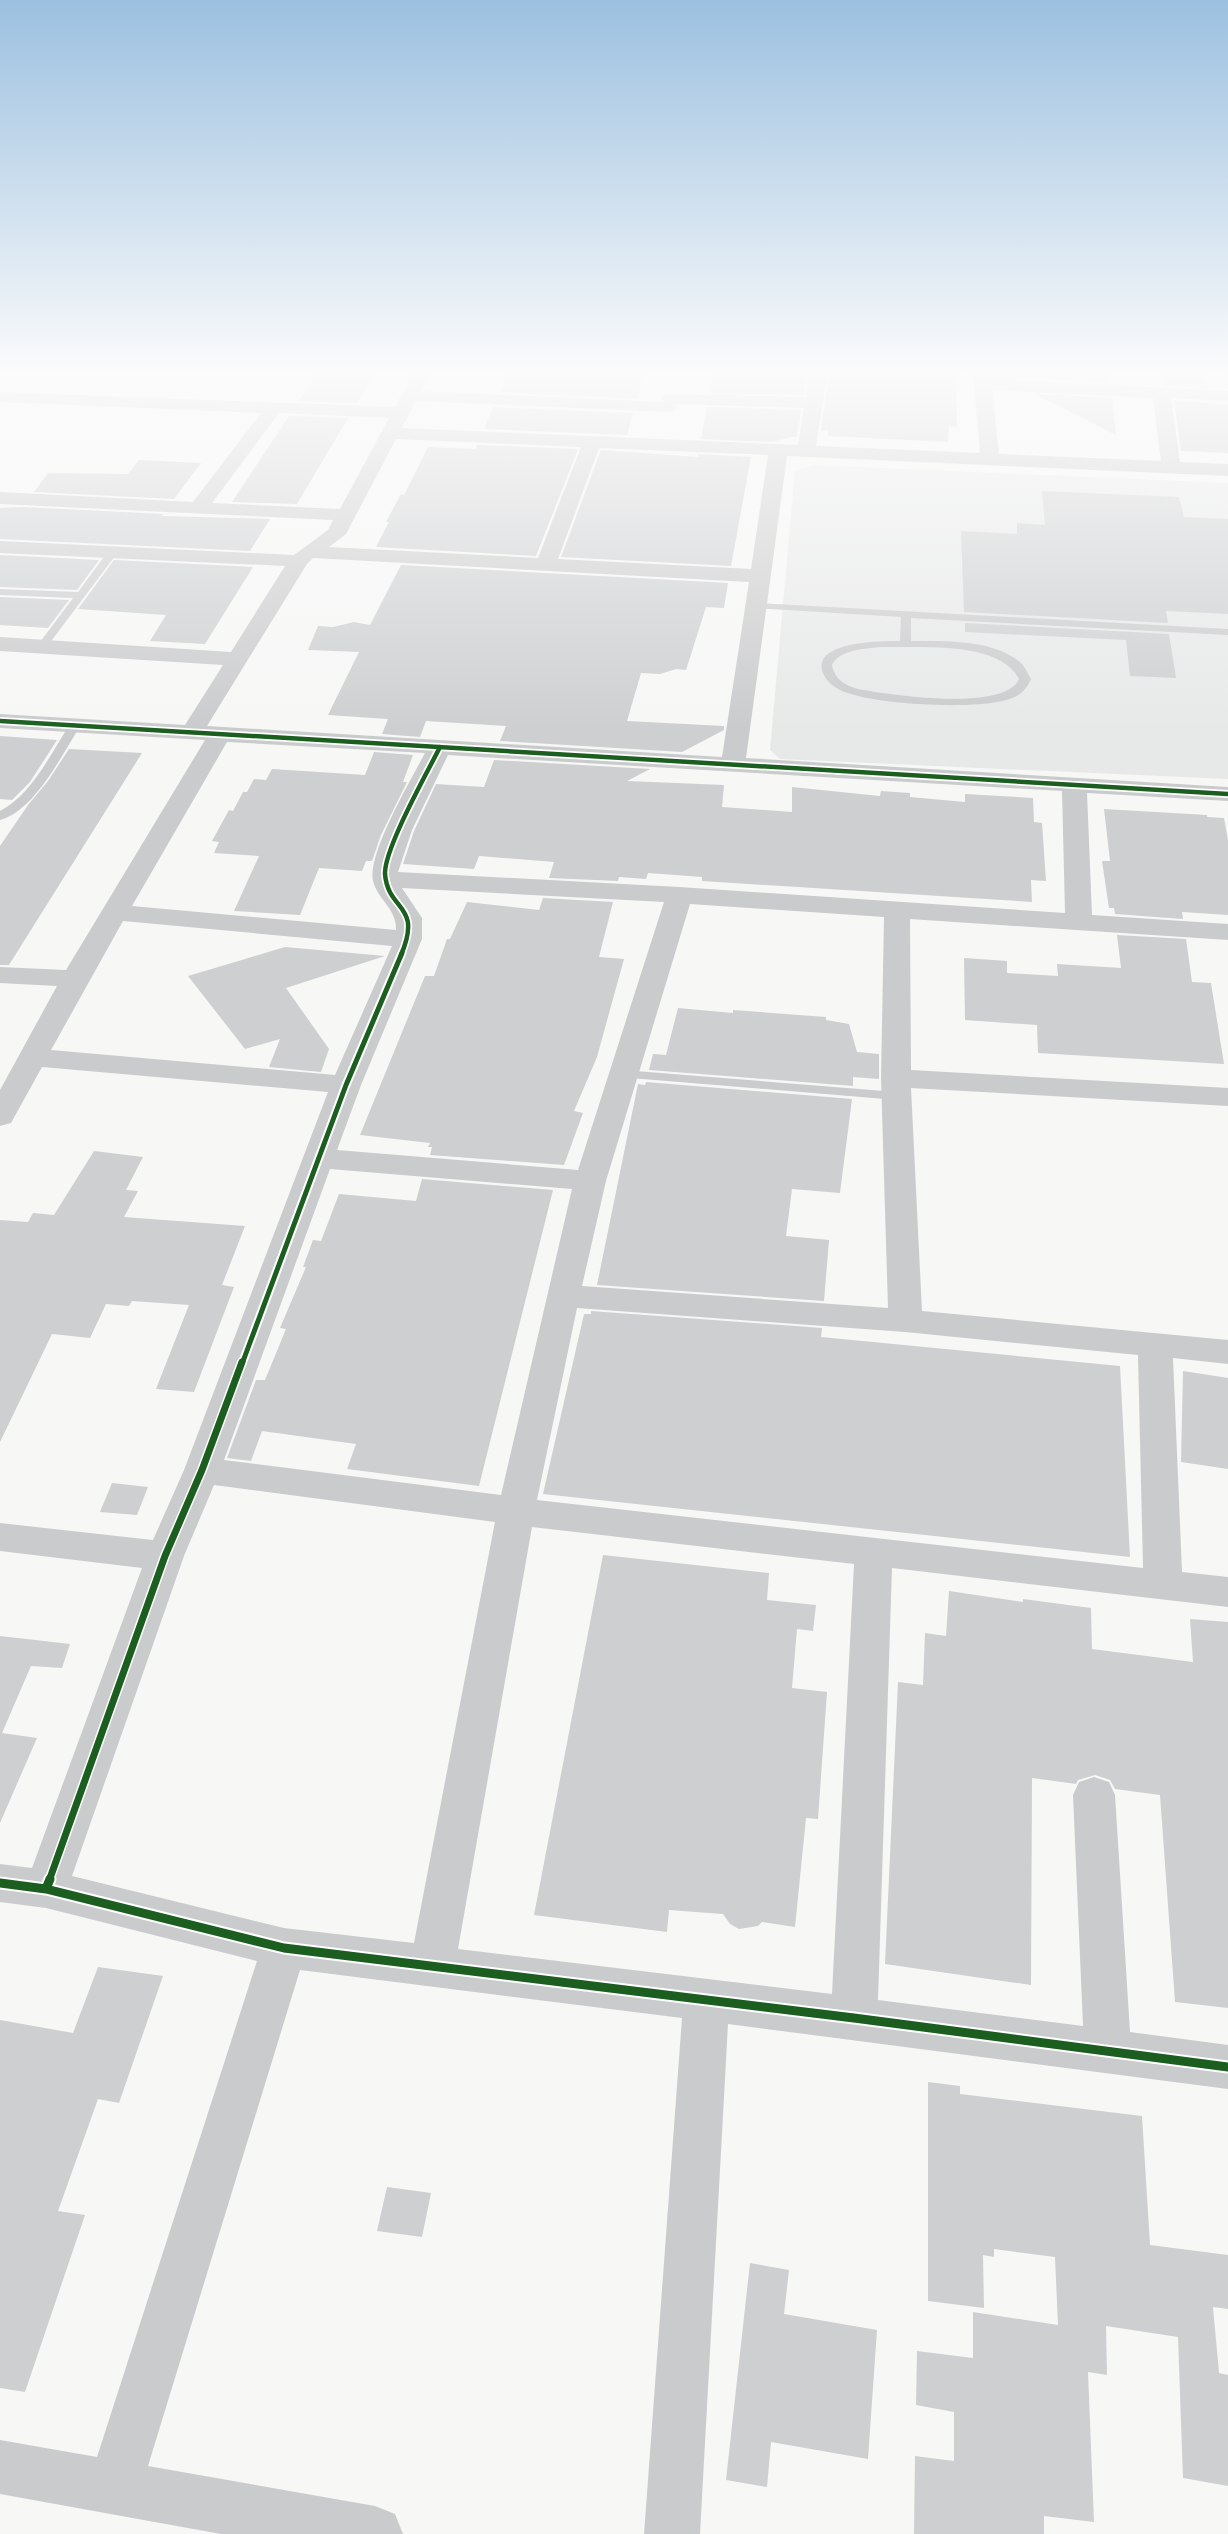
<svg xmlns="http://www.w3.org/2000/svg" width="1228" height="2534" font-family="Manrope,sans-serif">
<style>
.built{fill:#e7e9e8}
.building{fill:#cdcfd0}
.lines{fill:none;stroke-linecap:round;stroke-linejoin:round}
.service{fill:#cacbcc;fill-rule:evenodd}
.minor{fill:#cacbcc;fill-rule:evenodd}
.cycleway-far3-casing{stroke:#fff;stroke-width:8}
.cycleway-far2-casing{stroke:#fff;stroke-width:9}
.cycleway-far1-casing{stroke:#fff;stroke-width:10}
.cycleway-casing{stroke:#fff;stroke-width:13}
.cycleway-far3{stroke:#1b5e20;stroke-width:4.5}
.cycleway-far2{stroke:#1b5e20;stroke-width:5}
.cycleway-far1{stroke:#1b5e20;stroke-width:7}
.cycleway{stroke:#1b5e20;stroke-width:9}
</style>
<rect width="100%" height="100%" fill="#f7f7f6"/>
<path class="built" d="M813 465 1228 483V779L780 759 770 750 795 471Z"/>
<path class="building" d="M316 375H374L357 403 298 401Z
M507 375H643L637 399 500 392Z
M712 375H807L804 395 709 393Z
M829 375H956L957 427 949 426 948 442 828 436V430L821 431Z
M996 375H1109L1110 383 1001 377Z
M1162 375H1204L1208 388 1164 386Z
M1035 394 1112 398 1116 435Z
M1174 400 1228 405V453L1181 451Z
M493 407 633 413 627 435 484 429Z
M707 407 801 410 797 436 771 442 701 439Z
M289 416 348 418 297 504 232 502Z
M477 445 578 449 536 556 376 547 389 522H386L401 494 404 495 428 447 476 449Z
M601 450 698 457V454L751 457 731 566 561 557Z
M139 460 201 463 174 499 34 492 48 473 128 474Z
M1042 491 1179 497 1184 517 1228 519V614L1166 611 1168 623 964 612 961 531 1017 534V523L1045 525Z
M22 507 163 514 162 516 270 519 250 551 0 539V508Z
M0 555 99 560 77 590 0 587Z
M114 560 253 567 205 644 150 641 166 615 78 609Z
M401 565 728 583 724 608 706 607 686 670 676 669 660 674 641 673 627 721 724 726V730L682 752 500 741 506 726 426 721 420 737 382 734 388 719 328 715 359 652 308 650 318 626 333 627 354 622 370 625Z
M0 597 69 600 48 628 0 625Z
M965 623 1169 634 1176 678 1130 676 1126 640 965 632Z
M0 736 57 740 30 782 12 800 0 799Z
M69 749 142 753 9 965H0V846L28 805 48 781Z
M374 752 413 755 403 782H407L381 835 372 861H366L362 871 319 868 300 915 234 911 259 856 214 853 219 842 212 841 229 810 233 811 243 792H247L254 779 266 780 272 769 365 775Z
M494 760 650 769 627 781 724 785 722 807 792 812V787L880 796 881 791 910 793V797L965 802V794L1033 798 1034 822 1042 823 1046 881 1031 880 1032 902 702 881V877L648 873 646 879 619 877 618 881 549 878 554 862 479 856 474 869 403 864 414 831 436 784 484 787Z
M1104 809 1207 815V817L1224 818 1228 840V915L1182 912 1183 919 1115 914 1114 908H1109L1102 861H1110Z
M543 898 613 902 599 957 624 959 597 1057 574 1111 583 1113 564 1165 430 1155 432 1147H428L430 1143 360 1135 425 976H434L447 939H450L467 902 539 910Z
M1117 935 1186 939 1192 982 1211 983 1224 1064 1038 1053 1037 1025 965 1020 964 958 1007 961V973L1058 976 1057 964 1121 968Z
M285 947 385 956 286 988 329 1049 321 1072 269 1067 280 1039 245 1049 188 976Z
M678 1008 733 1013V1010L826 1017V1020L849 1024 857 1052 879 1054V1079L853 1077V1086L649 1070 653 1054 666 1055Z
M646 1082 852 1099 840 1193 792 1189 786 1236 829 1240 824 1301 597 1285 638 1084 645 1085Z
M94 1151 143 1157 126 1190 138 1191 124 1217 245 1226 222 1285 234 1287 194 1392 156 1389 189 1305 132 1301 129 1306 106 1304 90 1338 52 1334 0 1442V1220L28 1222 33 1213 54 1215Z
M422 1179 553 1190 479 1486 347 1469 356 1444 262 1431 251 1461 227 1458 256 1380H265L286 1329 280 1328 306 1267H303L313 1240 321 1241 339 1194 416 1201Z
M591 1311 822 1328 821 1337 1120 1366 1130 1557 543 1494 584 1314H591Z
M1183 1371 1228 1378V1469L1181 1462Z
M112 1483 148 1487 137 1515 100 1512Z
M603 1555 769 1573 767 1600 816 1605 813 1631 797 1629 792 1688 827 1692 818 1819 806 1818 795 1927 762 1922 758 1926 739 1929 730 1924 723 1914 669 1910 667 1932 534 1915Z
M949 1591 1023 1602V1599L1091 1608 1092 1649 1193 1662 1190 1619 1228 1622V2008L1175 2002 1160 1795 1115 1789 1110 1780 1095 1775 1078 1780 1076 1784 1032 1778 1031 1985 885 1964 898 1682 923 1685 925 1633 946 1636Z
M0 1636 70 1644 62 1668 31 1666 2 1733 37 1738 0 1823Z
M98 1967 163 1976 119 2103 98 2099 58 2211 85 2215 25 2392 0 2388V2020L73 2033Z
M928 2082 960 2086V2094L1142 2116 1150 2245 1228 2255V2309L1213 2307 1219 2373 1228 2375V2486L1183 2478 1178 2337 1106 2326 1107 2375 1088 2372 1094 2522 1044 2516V2534H914L915 2456 954 2461V2412L916 2405 917 2351 973 2358V2312L1058 2325 1055 2257 994 2249V2257L983 2255 984 2308 928 2301Z
M387 2187 431 2193 422 2237 377 2231Z
M750 2263 789 2270 784 2314 877 2330 868 2459 771 2442 767 2487 726 2480Z"/>
<g class="lines">
<path class="service" d="M109 550 118 552 46 648H38L37 646 73 598 0 595V589L78 592Z
M756 603 1228 629V635L911 618V641C944 641 994 639 1021 663 1025 667 1028 674 1031 679 1027 688 1021 695 1012 698 981 711 870 705 840 690 832 686 824 679 822 670 816 641 882 641 900 641L901 617 752 608 751 606ZM881 647C919 648 999 640 1019 679 1004 712 890 695 858 689 845 685 835 680 832 665 840 649 865 649 881 647Z
M75 721 81 725C62 754 35 811 0 820V811C33 794 51 752 71 723Z
M623 1070 897 1092 904 1096 897 1100 618 1077 616 1074Z"/>
<path class="minor" d="M412 375H430L421 391 664 402 662 399 665 395 671 394 806 397 809 375H827L816 446 980 453 973 375H991V379L1228 391V401L1171 398 1180 462 1228 464V476L787 456 746 758 1228 787V801L1087 793 1092 915 1228 924V940L910 919 911 1070 1228 1088V1106L911 1088 922 1311 1228 1340V1364L1173 1358 1182 1572 1228 1577V1607L892 1568 878 2000 1083 2026 1073 1795 1079 1782 1094 1777 1109 1782 1115 1795 1130 2032 1228 2045V2089L728 2024 700 2534H644L682 2018 300 1970 148 2466 375 2506 395 2514 403 2534H221L0 2494V2440L97 2457 257 1961 46 1908 0 1902V1864L32 1868 142 1568 0 1551V1523L153 1540 184 1470 328 1092 42 1067 11 1123 0 1126V1090L57 986 0 983V967L66 970 205 740 0 728V714L185 725 223 665 0 651V637L231 652 285 566 0 553V541L294 555 328 530 333 520 0 504V492L193 502 261 413 0 402V392L395 407ZM992 390 1153 398 1161 461 999 454ZM416 401 668 412 674 411 677 407 675 404 804 408 798 445 402 428ZM279 413 389 418 340 509 212 503ZM396 439 581 447 538 558 329 547 346 534ZM599 448 768 455 751 569 558 559ZM313 558 749 582 722 757 207 726 307 564ZM227 742 425 753C411 780 367 854 373 881 378 900 397 909 396 930L132 906ZM448 755 1062 791 1065 913 679 887 398 872 412 830ZM402 888 664 902 578 1170 337 1150 361 1085 422 939V918ZM690 904 884 917 881 1078 888 1308 582 1286 606 1181ZM123 921 392 946 335 1075 51 1050ZM330 1169 572 1189 501 1495 224 1460ZM577 1308 905 1332 1138 1355 1143 1568 537 1500ZM214 1485 495 1522 414 1943 284 1928 72 1876 184 1556ZM532 1527 854 1564 832 1994 458 1949Z"/>
<g class="cycleway-far3-casing">
<path id="cycleway-far3" d="M0 721 1228 794
M401 955C423 903 388 912 385 874 384 849 427 773 440 747"/>
</g>
<g class="cycleway-far2-casing">
<path id="cycleway-far2" d="M242 1364 346 1085 402 953"/>
</g>
<g class="cycleway-far1-casing">
<path id="cycleway-far1" d="M49 1881 165 1556 202 1470 242 1362"/>
</g>
<g class="cycleway-casing">
<path id="cycleway" d="M0 1883 46 1889 284 1948 854 2018 1228 2067
M46 1889 50 1879"/>
</g>
<use href="#cycleway-far3" class="cycleway-far3"/>
<use href="#cycleway-far2" class="cycleway-far2"/>
<use href="#cycleway-far1" class="cycleway-far1"/>
<use href="#cycleway" class="cycleway"/>
</g>
<linearGradient id="sky" x2="0" y2="1"><stop stop-color="#9cc0e0"/><stop offset="0.51" stop-color="#fbfbfb"/><stop offset="1" stop-color="#fbfbfb" stop-opacity="0"/></linearGradient>
<rect width="1228" height="730" fill="url(#sky)"/>
</svg>
